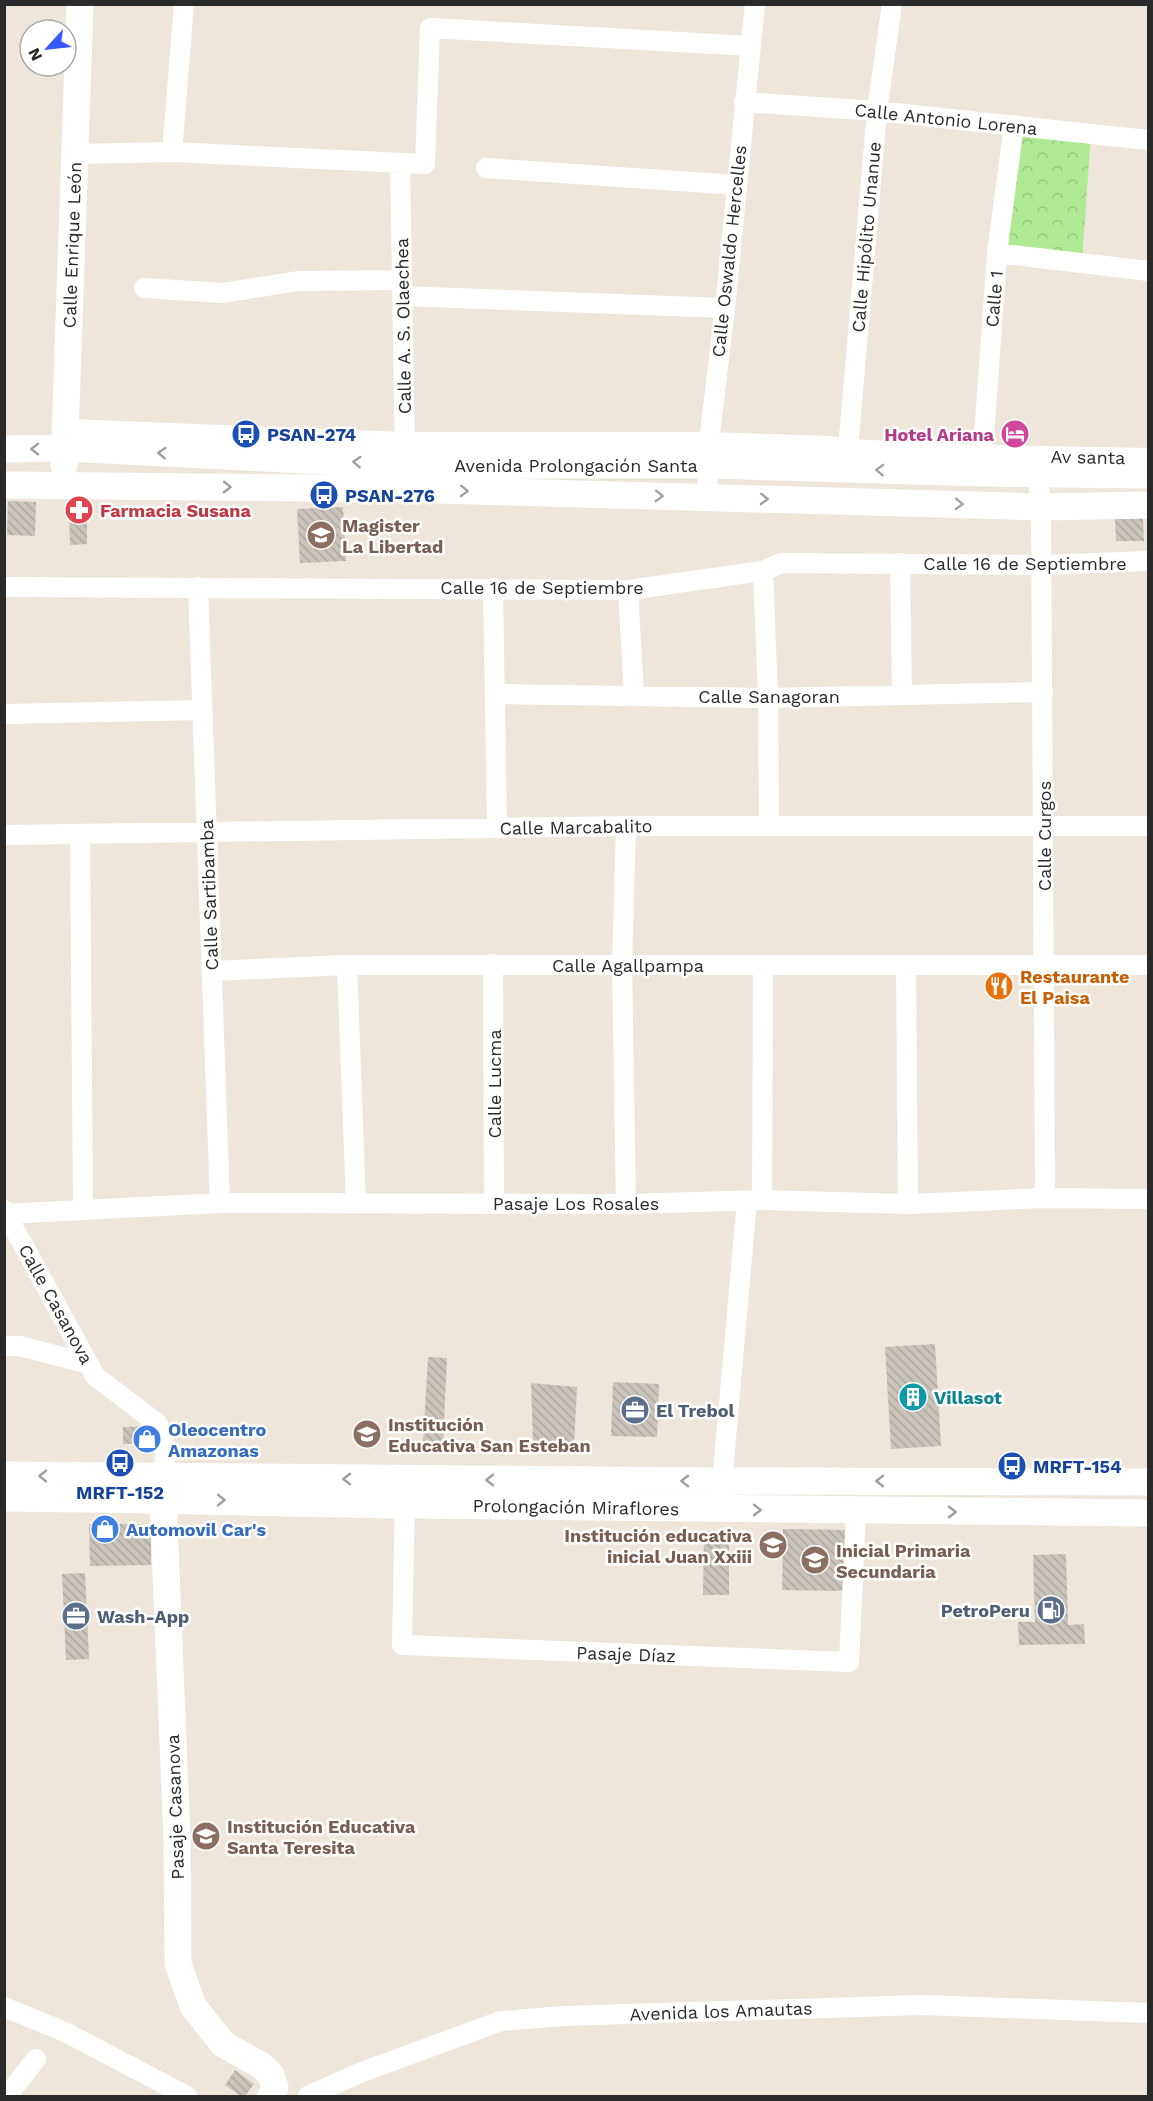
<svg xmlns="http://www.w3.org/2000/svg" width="1153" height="2101" font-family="'Work Sans',sans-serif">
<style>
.park{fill:url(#park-crowns)}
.building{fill:url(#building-back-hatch)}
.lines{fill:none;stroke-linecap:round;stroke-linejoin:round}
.street{stroke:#fff;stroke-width:20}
.secondary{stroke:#fff;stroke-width:27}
.oneway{stroke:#9f9f9f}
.labels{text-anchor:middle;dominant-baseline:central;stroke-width:5;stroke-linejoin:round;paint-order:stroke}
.street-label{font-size:18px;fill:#2a2a2a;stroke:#fff}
.transit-label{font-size:18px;font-weight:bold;fill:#164399;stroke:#fff;text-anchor:start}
.hotel-label{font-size:18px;font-weight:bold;fill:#b23c85;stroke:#fff;text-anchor:end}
.health-label{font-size:18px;font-weight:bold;fill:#be3a42;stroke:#fff;text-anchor:start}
.education-label{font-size:18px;font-weight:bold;fill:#785e54;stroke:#fff;text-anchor:start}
.food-label{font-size:18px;font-weight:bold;fill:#c56008;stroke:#fff;text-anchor:start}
.culture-label{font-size:18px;font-weight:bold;fill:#0d838f;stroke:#fff;text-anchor:start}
.service-label{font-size:18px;font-weight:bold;fill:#4e5e75;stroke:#fff;text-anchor:start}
.shop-label{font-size:18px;font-weight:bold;fill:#366cbe;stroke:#fff;text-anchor:start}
</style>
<defs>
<pattern id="park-crowns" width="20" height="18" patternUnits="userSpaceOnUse" patternTransform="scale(1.5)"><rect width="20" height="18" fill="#afe993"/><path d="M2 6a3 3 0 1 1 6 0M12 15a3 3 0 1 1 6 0" fill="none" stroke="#97c87f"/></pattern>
<pattern id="building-back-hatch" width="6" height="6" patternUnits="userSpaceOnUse" patternTransform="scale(1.5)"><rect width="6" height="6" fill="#c9c3bb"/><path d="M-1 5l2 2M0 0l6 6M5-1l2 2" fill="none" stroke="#ada8a1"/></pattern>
</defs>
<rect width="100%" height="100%" fill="#eee6db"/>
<path class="park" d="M1014 125 1091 134 1082 261 998 253Z"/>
<path class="building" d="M8 501 36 502 35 536 7 535Z
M69 502H87V544L70 545Z
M343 507 346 561 300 563 297 509Z
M1143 518 1144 541H1116L1115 519Z
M935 1344 941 1446 891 1449 885 1347Z
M428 1357 447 1358 443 1444 423 1443Z
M613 1382 659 1384 657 1437 611 1436Z
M531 1383 577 1387 574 1445 533 1443Z
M152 1426 153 1443 123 1444V1427Z
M89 1524H143L151 1530V1565L90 1566Z
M783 1529 847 1530 846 1591 782 1590Z
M704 1531 729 1532V1595H703Z
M1066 1554 1068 1625 1084 1624 1085 1644 1019 1645 1018 1622H1035L1033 1555Z
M85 1573 89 1659 66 1660 62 1574Z
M235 2070 254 2084 245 2096H241L225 2085Z"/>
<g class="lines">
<path class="street" d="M744 102 877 111 1148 140
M172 152 184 4
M75 154 172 152 425 164 430 28 750 46
M400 163 405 454
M486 168 737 185
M997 253 1148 271
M144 288 223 293 298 281 402 280
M403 296 725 308
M66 429 405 442H709L828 446 848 449 982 455 1148 458
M847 461 877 111 892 4
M982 466 997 253 1014 125
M1037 474 1041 507 1045 1198
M706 497 709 465V442L725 308 755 4
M900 563 902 695
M763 571 768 698 769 826
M4 587 628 590 763 571 781 563 1042 565 1148 561
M198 587 220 1203
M493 588 497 828
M628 590 634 696
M495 694 768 698 1043 692
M4 714 202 710
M626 826 622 965 626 1204
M80 834 83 1210
M4 835 626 826H1148
M493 964 494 1204
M347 965 356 1203
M906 965 908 1204
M212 971 347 965H1148
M762 1200 763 965
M4 1210 95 1376 158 1424 165 1451 164 1477
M4 1214 220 1203 626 1204 762 1200 908 1204 1045 1198 1148 1199
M4 1346H20L89 1364
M405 1494 402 1645 849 1662 856 1512
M721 1494 747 1201
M4 2007 65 2032 187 2096
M7 2096 36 2059
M308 2096 362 2072 501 2021 563 2016 922 2005 1148 2013"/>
<path class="secondary" d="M4 449 65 448 406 465H709L982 473 1148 475
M64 465 80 4
M4 485 405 489 1041 507 1148 505
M4 1475 721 1481 1148 1482
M164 1481 163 1499 177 1839 178 1964 193 2006 223 2044 262 2066 271 2075 275 2088 271 2096
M4 1498C139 1499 273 1503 407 1505 654 1509 901 1512 1148 1513"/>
</g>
<defs><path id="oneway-chevron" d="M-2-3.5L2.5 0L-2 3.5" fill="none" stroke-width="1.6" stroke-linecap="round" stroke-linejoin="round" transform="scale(1.5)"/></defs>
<g class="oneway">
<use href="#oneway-chevron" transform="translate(35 449) rotate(180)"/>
<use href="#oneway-chevron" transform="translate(162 453) rotate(-177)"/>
<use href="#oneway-chevron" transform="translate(357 462) rotate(-177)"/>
<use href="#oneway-chevron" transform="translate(880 470) rotate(-178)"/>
<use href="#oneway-chevron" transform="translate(227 487) rotate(1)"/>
<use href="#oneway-chevron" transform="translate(464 491) rotate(2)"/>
<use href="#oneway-chevron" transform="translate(659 496) rotate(2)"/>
<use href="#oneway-chevron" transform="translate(764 499) rotate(2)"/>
<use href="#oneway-chevron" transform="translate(959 504) rotate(2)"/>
<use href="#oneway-chevron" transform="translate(43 1476) rotate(-179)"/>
<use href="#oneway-chevron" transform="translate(347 1479) rotate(-180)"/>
<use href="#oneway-chevron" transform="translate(490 1480) rotate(-180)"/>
<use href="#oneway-chevron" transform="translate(685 1481) rotate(-180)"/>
<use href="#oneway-chevron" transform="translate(880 1481) rotate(-180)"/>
<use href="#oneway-chevron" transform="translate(221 1500) rotate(1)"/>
<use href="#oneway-chevron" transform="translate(757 1510) rotate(1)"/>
<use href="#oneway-chevron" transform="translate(952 1512)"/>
</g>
<defs>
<g id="bus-disc" transform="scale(1.5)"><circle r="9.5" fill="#1a4fb4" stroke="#fff"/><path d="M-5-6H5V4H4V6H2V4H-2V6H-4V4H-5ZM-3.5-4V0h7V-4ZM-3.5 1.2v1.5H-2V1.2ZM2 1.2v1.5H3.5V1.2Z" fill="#fff"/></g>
<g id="hotel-disc" transform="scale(1.5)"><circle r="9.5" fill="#d1479c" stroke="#fff"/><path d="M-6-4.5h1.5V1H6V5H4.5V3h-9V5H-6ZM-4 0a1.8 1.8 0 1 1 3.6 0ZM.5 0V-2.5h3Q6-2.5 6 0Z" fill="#fff"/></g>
<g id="pharmacy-disc" transform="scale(1.5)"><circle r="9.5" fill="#e0444e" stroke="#fff"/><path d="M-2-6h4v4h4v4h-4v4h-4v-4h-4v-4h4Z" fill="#fff"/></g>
<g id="school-disc" transform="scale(1.5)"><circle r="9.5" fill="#8d6e63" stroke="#fff"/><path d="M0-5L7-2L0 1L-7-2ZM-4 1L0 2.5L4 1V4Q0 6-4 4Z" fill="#fff"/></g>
<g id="restaurant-disc" transform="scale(1.5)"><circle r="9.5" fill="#e8710a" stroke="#fff"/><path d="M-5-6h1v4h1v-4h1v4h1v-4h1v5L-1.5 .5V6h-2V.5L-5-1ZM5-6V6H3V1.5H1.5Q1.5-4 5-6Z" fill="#fff"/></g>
<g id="building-disc" transform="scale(1.5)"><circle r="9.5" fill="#0f9aa8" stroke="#fff"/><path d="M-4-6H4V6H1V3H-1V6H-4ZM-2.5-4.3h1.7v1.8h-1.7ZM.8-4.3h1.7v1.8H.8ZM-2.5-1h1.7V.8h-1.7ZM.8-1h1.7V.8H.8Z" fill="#fff"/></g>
<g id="office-disc" transform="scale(1.5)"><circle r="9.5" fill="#5c6f8a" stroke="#fff"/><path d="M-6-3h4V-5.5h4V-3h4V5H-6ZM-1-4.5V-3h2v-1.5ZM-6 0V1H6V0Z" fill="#fff"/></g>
<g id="shop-disc" transform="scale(1.5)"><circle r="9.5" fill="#3f7fe0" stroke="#fff"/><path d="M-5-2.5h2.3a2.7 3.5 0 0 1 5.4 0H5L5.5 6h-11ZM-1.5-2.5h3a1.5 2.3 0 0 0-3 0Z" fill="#fff"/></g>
<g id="fuel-disc" transform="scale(1.5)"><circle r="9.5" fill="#5c6f8a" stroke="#fff"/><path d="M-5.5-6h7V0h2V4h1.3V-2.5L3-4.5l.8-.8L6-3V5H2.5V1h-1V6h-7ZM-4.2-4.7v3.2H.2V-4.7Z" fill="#fff"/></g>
</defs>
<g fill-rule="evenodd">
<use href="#bus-disc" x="246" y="434"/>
<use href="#hotel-disc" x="1015" y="434"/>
<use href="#bus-disc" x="324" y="495"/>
<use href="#pharmacy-disc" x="79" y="510"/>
<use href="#school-disc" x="321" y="535"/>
<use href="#restaurant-disc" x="999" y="986"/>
<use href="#building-disc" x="913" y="1397"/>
<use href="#office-disc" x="635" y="1410"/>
<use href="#school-disc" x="367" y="1434"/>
<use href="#shop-disc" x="147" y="1439"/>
<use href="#bus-disc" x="120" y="1463"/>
<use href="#bus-disc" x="1012" y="1466"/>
<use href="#shop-disc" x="105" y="1529"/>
<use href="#school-disc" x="773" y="1545"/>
<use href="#school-disc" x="815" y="1560"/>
<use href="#fuel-disc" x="1051" y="1610"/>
<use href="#office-disc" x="76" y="1616"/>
<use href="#school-disc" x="206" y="1836"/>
</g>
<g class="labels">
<g class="street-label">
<text transform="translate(946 119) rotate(6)">Calle Antonio Lorena</text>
<text transform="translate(866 237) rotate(-85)">Calle Hipólito Unanue</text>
<text transform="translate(72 245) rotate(-88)">Calle Enrique León</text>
<text transform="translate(729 251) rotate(-84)">Calle Oswaldo Hercelles</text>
<text transform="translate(994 299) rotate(-85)">Calle 1</text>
<text transform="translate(403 326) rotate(-91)">Calle A. S. Olaechea</text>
<text transform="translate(1088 457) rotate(1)">Av santa</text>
<text x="576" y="465">Avenida Prolongación Santa</text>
<text x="1025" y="563">Calle 16 de Septiembre</text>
<text x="542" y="587">Calle 16 de Septiembre</text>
<text x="769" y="696">Calle Sanagoran</text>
<text transform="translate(576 827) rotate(-1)">Calle Marcabalito</text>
<text transform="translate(1044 836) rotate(-90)">Calle Curgos</text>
<text transform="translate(209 895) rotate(-92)">Calle Sartibamba</text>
<text x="628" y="965">Calle Agallpampa</text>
<text transform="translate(494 1084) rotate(-90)">Calle Lucma</text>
<text x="576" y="1203">Pasaje Los Rosales</text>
<text transform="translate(56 1304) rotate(61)">Calle Casanova</text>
<text transform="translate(576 1507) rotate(1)">Prolongación Miraflores</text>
<text transform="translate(626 1654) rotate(2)">Pasaje Díaz</text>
<text transform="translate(175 1807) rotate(-92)">Pasaje Casanova</text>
<text transform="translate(721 2011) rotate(-2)">Avenida los Amautas</text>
</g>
<g class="transit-label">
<text x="267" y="434">PSAN-274</text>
<text x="345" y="495">PSAN-276</text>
<text x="1033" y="1466">MRFT-154</text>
<text x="120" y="1492" text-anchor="middle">MRFT-152</text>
</g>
<g class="hotel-label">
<text x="994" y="434">Hotel Ariana</text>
</g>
<g class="health-label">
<text x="100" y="510">Farmacia Susana</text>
</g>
<g class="education-label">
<text x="342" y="525">Magister<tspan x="342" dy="21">La Libertad</tspan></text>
<text x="388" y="1424">Institución<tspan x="388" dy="21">Educativa San Esteban</tspan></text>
<text x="752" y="1535" text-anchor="end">Institución educativa<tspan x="752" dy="21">inicial Juan Xxiii</tspan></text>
<text x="836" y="1550">Inicial Primaria<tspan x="836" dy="21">Secundaria</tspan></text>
<text x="227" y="1826">Institución Educativa<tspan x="227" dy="21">Santa Teresita</tspan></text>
</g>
<g class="food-label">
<text x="1020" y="976">Restaurante<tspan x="1020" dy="21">El Paisa</tspan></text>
</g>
<g class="culture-label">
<text x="934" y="1397">Villasot</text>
</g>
<g class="service-label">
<text x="656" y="1410">El Trebol</text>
<text x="1030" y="1610" text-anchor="end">PetroPeru</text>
<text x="97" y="1616">Wash-App</text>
</g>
<g class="shop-label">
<text x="168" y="1429">Oleocentro<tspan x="168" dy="21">Amazonas</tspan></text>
<text x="126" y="1529">Automovil Car's</text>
</g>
</g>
<rect width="1153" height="2101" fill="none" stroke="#2a2a2a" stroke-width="12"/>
<g transform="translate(48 48) rotate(243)"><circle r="28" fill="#ffffff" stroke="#aaaaaa" stroke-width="1.5"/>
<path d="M0-4.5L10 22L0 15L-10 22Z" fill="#3758ff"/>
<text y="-9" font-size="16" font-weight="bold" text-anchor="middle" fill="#2a2a2a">N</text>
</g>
</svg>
